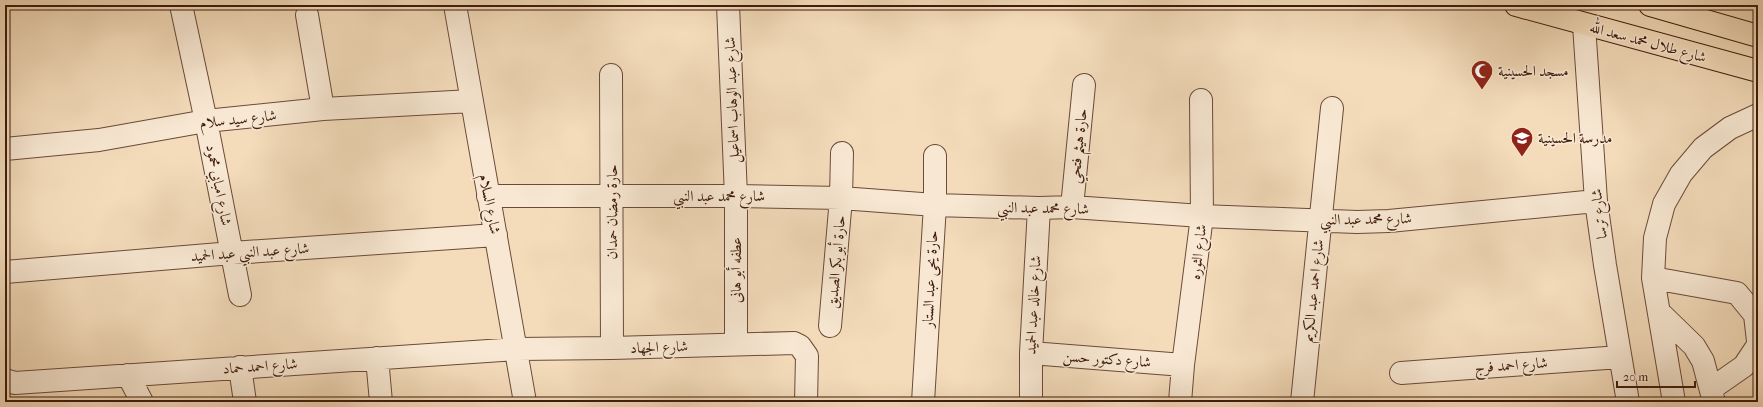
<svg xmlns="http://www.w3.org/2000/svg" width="1763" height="407" font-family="'IM FELL French Canon',Amiri,serif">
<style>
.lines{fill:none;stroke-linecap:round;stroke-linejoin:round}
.minor-casing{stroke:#6b4a38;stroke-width:24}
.major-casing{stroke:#3d1a0d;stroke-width:24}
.highway-casing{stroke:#3d1a0d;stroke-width:24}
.minor{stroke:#f8e8d3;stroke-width:22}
.major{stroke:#f4dcbb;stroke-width:22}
.highway{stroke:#f4dcbb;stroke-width:22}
.labels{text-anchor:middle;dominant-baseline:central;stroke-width:3;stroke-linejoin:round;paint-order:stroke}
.street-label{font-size:15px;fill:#3d1a0d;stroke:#f8e8d3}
.poi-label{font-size:15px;fill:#3d1a0d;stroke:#f8e8d3;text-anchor:start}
</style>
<rect width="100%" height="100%" fill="#f4dcbb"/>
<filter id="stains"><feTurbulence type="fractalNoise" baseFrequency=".005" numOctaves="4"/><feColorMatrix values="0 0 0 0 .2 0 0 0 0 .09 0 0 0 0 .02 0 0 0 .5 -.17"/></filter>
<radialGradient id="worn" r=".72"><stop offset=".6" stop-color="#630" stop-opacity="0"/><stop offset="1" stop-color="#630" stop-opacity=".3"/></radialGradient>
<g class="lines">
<g class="minor-casing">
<path id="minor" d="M181 5 206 121 240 295
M455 5 525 402
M728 5 736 196V344
M307 15 323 109
M1584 25 1596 201 1605 265 1628 402
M611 75 612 348
M5 149 99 140 206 121 323 109 472 101
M488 196H736L841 198 935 205 1039 208 1072 207 1202 216 1357 222 1389 221 1596 201
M1072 207 1084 85
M5 272 232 253 496 235
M1653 278 1737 293 1755 315 1758 341
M1659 312 1694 346 1703 361 1714 402
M830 326 841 198 842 153
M1031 353 1183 365
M377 358 381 402
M240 367 245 402
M1401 373 1620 357
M128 375 142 402
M5 380 15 383 517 349 612 348 794 343 800 346 807 356 806 402
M1711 389 1744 366 1758 345
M923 402 935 205V156
M1031 402V353L1039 208
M1180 402 1183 365 1202 216 1201 100
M1302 402 1332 108
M1674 402 1653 278 1655 238 1664 204 1681 174 1703 148 1730 128 1758 115"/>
</g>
<g class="major-casing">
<path id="major" d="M1516 5 1758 71"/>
</g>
<g class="highway-casing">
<path id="highway" d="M1650 5 1758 36"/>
</g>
<use href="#minor" class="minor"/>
<use href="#major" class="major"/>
<use href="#highway" class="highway"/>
</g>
<defs>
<g id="mosque-pin" transform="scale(1.15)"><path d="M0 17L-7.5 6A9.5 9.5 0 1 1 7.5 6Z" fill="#8f2418" stroke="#f8e8d3"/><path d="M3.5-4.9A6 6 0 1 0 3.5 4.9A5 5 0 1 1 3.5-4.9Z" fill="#fff"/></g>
<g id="school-pin" transform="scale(1.15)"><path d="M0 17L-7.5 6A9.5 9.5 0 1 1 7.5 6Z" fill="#8f2418" stroke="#f8e8d3"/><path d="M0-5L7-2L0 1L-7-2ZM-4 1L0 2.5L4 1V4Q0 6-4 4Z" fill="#fff"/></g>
</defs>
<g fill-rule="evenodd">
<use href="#mosque-pin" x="1482" y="71"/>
<use href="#school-pin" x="1522" y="138"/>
</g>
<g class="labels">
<g class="street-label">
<text transform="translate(1648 42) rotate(15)">شارع طلال محمد سعد الله</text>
<text transform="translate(732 100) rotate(-92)">شارع عبد الوهاب اسماعيل</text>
<text transform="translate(238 119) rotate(-6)">شارع سيد سلام</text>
<text transform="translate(1078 146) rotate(-84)">حارة هيثم فتحي</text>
<text transform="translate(219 185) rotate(79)">شارع امبابي محمود</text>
<text x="719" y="196">شارع محمد عبد النبي</text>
<text transform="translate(490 204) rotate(79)">شارع السلام</text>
<text transform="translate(1043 208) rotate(1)">شارع محمد عبد النبي</text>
<text transform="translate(612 212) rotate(-90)">حارة رمضان حمدان</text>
<text transform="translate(1599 214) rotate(-97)">شارع ترسا</text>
<text transform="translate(1366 219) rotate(-1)">شارع محمد عبد النبي</text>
<text transform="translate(250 252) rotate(-4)">شارع عبد النبي عبد الحميد</text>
<text transform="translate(1198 252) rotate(-83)">شارع الثوره</text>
<text transform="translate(836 262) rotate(-85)">حارة أبو بكر الصديق</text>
<text transform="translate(736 270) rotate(-90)">عطفه أبو هانى</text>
<text transform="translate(930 279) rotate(-87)">حارة يحى عبد الستار</text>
<text transform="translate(1313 291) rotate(-84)">شارع احمد عبد الكريم</text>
<text transform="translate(1033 305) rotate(-87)">شارع خالد عبد الحميد</text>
<text transform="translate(659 347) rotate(-2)">شارع الجهاد</text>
<text transform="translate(1107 359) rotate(4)">شارع دكتور حسن</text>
<text transform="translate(1511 365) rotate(-4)">شارع احمد فرج</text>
<text transform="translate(260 366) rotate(-4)">شارع احمد حماد</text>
</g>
<g class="poi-label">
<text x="1498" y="71">مسجد الحسينية</text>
<text x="1538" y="138">مدرسة الحسينية</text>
</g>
</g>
<rect width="1763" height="407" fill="none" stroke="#f4dcbb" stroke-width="20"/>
<rect x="6" y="6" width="1751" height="395" fill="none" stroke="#3d1a0d" stroke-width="2"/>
<rect x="10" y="10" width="1743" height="387" fill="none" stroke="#3d1a0d"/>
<path d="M1617 381v6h78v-6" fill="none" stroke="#3d1a0d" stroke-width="2"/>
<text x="1623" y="381" font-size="12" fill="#3d1a0d" stroke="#f8e8d3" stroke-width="3" paint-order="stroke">20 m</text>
<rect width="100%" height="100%" filter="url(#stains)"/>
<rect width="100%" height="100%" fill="url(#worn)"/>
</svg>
